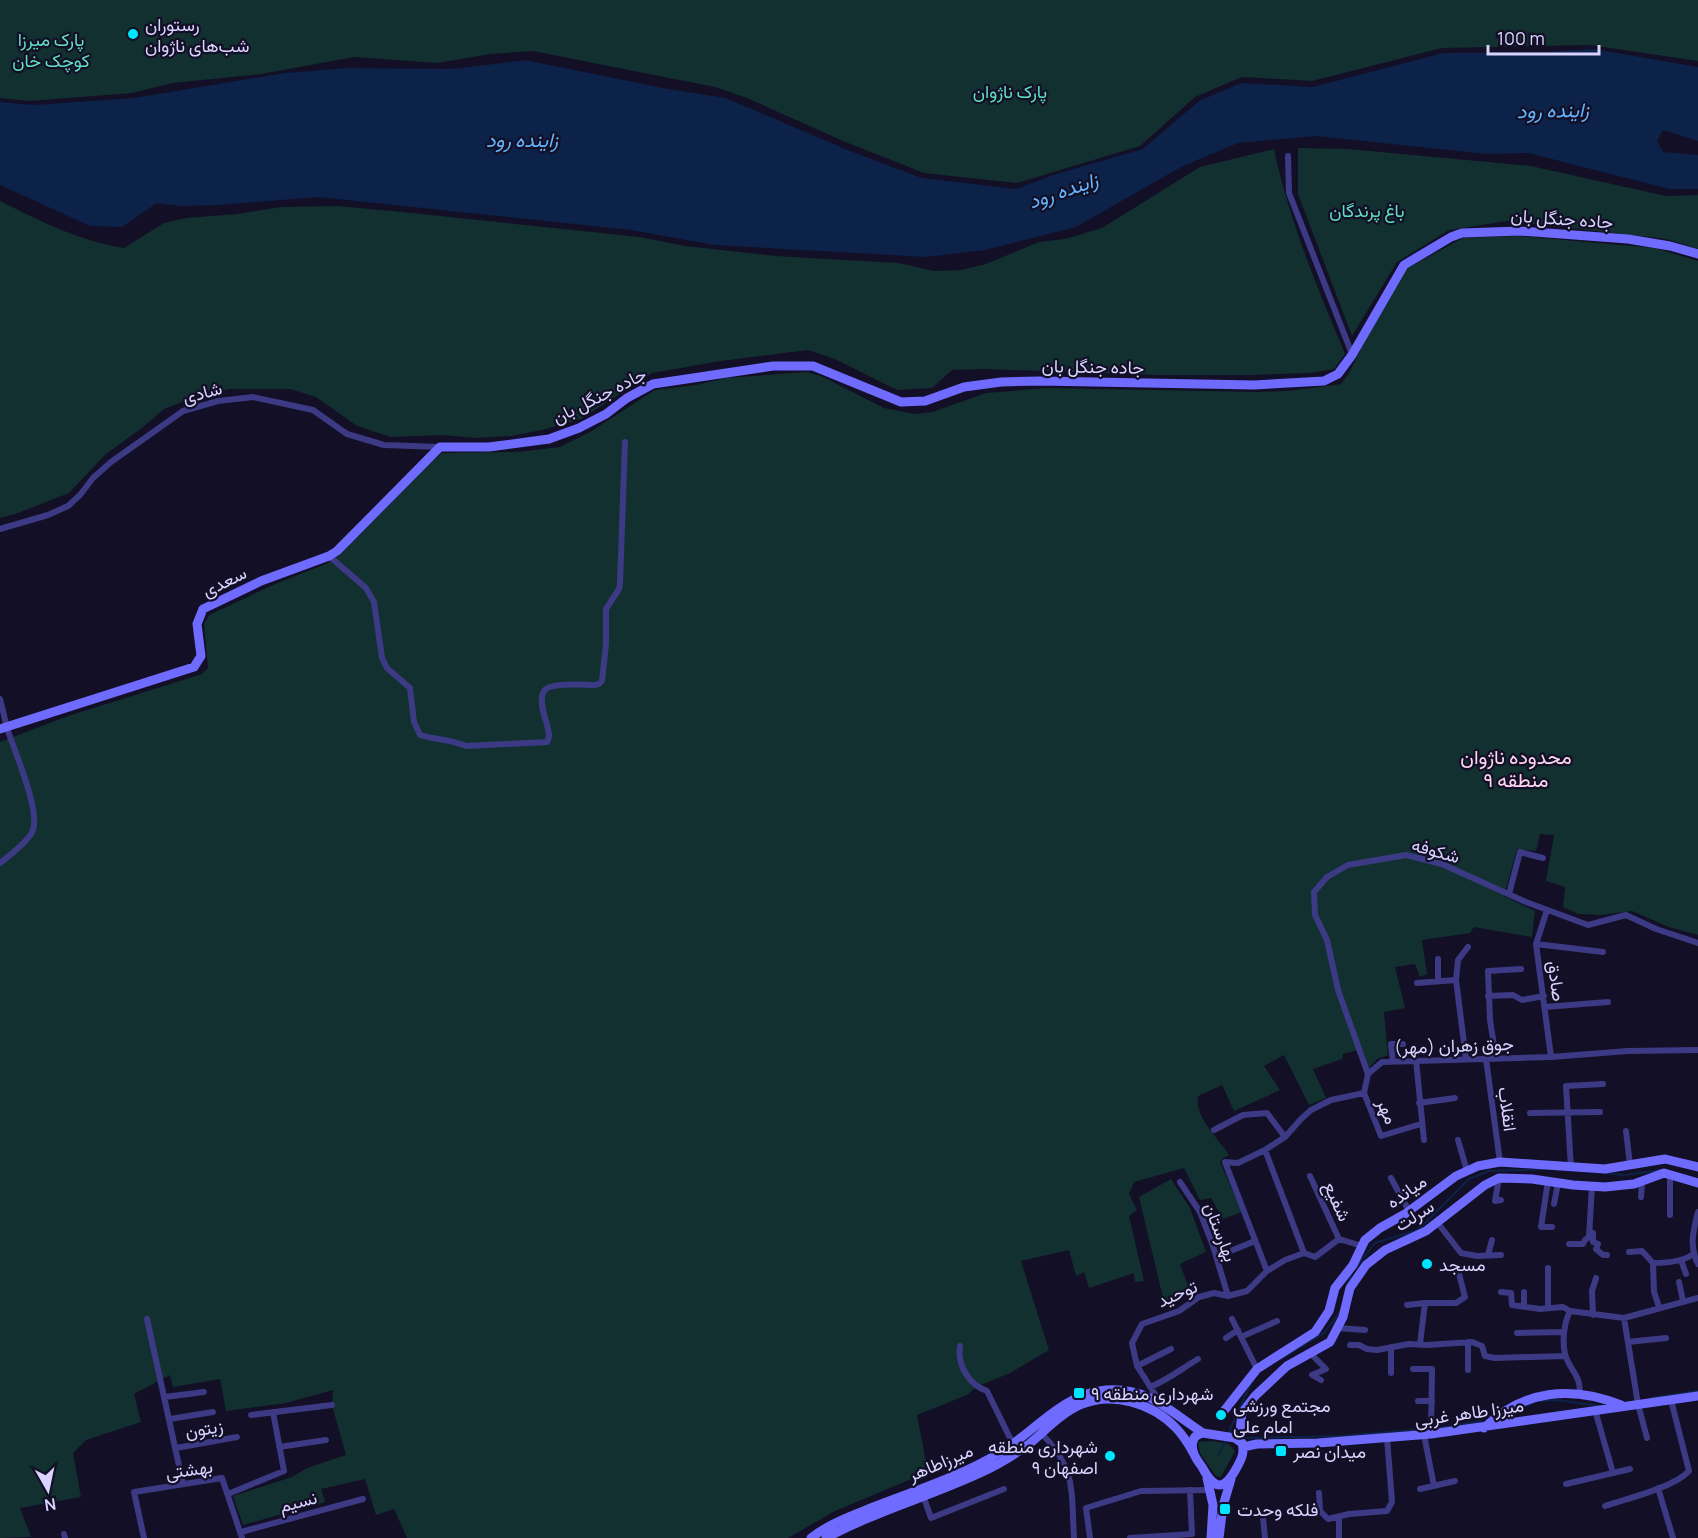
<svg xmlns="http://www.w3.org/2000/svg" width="1698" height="1538" font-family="Manrope,Vazirmatn,sans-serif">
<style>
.green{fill:#12302f}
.water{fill:#0c2248}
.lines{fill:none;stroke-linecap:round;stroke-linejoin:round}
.stream{stroke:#0c2248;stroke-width:2}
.street{stroke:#3d3a85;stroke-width:6}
.secondary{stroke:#6f6bff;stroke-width:9}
.poi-dot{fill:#00e5ff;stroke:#130f26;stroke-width:2}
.labels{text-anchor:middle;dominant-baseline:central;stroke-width:4.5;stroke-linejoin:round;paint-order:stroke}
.poi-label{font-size:18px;fill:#d9d4ff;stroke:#130f26;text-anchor:start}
.park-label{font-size:18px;fill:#5fe0c0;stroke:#130f26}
.street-label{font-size:18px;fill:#d9d4ff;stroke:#130f26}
.water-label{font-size:20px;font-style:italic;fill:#62b6ff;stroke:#130f26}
.neighbourhood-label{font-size:20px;fill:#ffd6f0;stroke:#130f26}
</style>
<rect width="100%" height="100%" fill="#130f26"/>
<path class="green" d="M0 0H1698V61L1590 45 1442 48 1312 81 1242 77 1195 97 1140 146 1017 183 924 173 843 141 747 98 715 87 533 51 491 54 437 63 354 57 261 74 173 83 132 93 29 101 0 98Z
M1298 148 1348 149 1531 166 1666 196 1698 195V249L1667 239 1507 221 1449 230 1397 262 1352 336 1298 194Z
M1274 149C1289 220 1317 287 1345 354L1334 369 1309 373 1250 375H1158L984 369 952 370 932 388 897 390 835 359 808 350 721 361 652 373 581 419 542 430 511 436 477 438 443 435 391 437 357 426 316 397 290 389H229L195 397 164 409 142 428 106 454 69 493 18 513 0 518V201C43 222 76 240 124 248L164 223 186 218 237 214 282 207 337 206 392 211 640 237 685 246 776 256 899 263 934 271 962 270 986 264 1039 242 1065 239 1102 228 1200 167Z
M1517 236 1655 248 1698 261V935L1669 927 1632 911 1600 915 1578 914 1563 907 1565 887 1546 881 1554 835 1540 834 1536 851 1517 849 1504 896 1535 911 1532 937 1474 927 1470 933 1422 940 1427 974 1420 977 1415 964 1395 967 1405 1008 1384 1012 1388 1055 1377 1059 1369 1068 1362 1049 1343 1054 1342 1059 1313 1069 1326 1098 1309 1105 1284 1055 1264 1066 1280 1090 1234 1111 1222 1085 1198 1096C1194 1117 1219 1139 1229 1155L1223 1158 1220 1162 1242 1212 1223 1219 1211 1198 1200 1200 1184 1168 1134 1182 1129 1194 1137 1210 1129 1216 1144 1281 1135 1282 1134 1273 1089 1288 1084 1272 1076 1276 1069 1250 1021 1261 1049 1350 1010 1373 976 1387 967 1395 917 1415 928 1472 835 1511 788 1538H407L394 1509 376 1515 365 1479 321 1489 325 1502 243 1525 233 1496 292 1477 307 1468 346 1455 332 1405 333 1390 286 1403 226 1411 220 1379 173 1387 170 1375 134 1394 141 1422 86 1440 73 1453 81 1497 20 1508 31 1537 0 1538V742L68 716 202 674 208 668 204 624 209 615 275 584 326 564 340 555 424 469 442 453 518 452 560 447 590 432 655 390 696 385 726 378 807 372 821 376 884 408 915 414 932 412 986 393 1047 388 1258 392 1288 391 1341 384 1349 373 1369 333 1406 269 1463 238Z
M1171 1179 1190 1208 1206 1252 1180 1264 1190 1291 1164 1302 1139 1197Z
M1212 1441 1229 1444 1235 1451 1221 1477 1216 1476 1200 1453 1198 1442Z"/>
<path class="water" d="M1594 49 1698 67V141L1663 130 1657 141 1663 152 1698 155V189H1670L1528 153 1487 154 1316 136 1238 143 1183 166 1076 227 985 250 926 257 714 245 631 230 318 197 221 205 181 206 157 203 122 227 90 226 0 185V102L34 105 134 98 285 73 349 68 453 69 525 60 668 89 726 98 850 151 922 178 1016 189 1056 174 1143 149 1199 101 1241 83 1313 87 1443 53 1543 52Z"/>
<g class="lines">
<path class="stream" d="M1604 1173 1624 1175 1661 1170
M1358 1265 1375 1243 1418 1230 1469 1179 1489 1171 1544 1169
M1347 1286 1351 1274
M1282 1358 1324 1333 1340 1312
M1650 1398 1698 1391
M1541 1401 1557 1400 1600 1406
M1502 1418 1530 1404
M1438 1428 1482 1421
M1229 1432 1251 1383
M1247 1438 1342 1436 1425 1429
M1219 1454 1226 1440"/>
<path class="street" d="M1288 156 1289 193 1352 354
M0 529 48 515 68 506 80 495 93 478 111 462 183 411 218 401 253 397 313 410 347 434 384 445 440 447
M329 556 366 588 374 602 382 658 387 668 410 688 414 722 420 735C436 740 451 739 466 746L547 742C551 736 548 731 547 724 544 716 539 699 544 691 549 682 583 685 594 685L599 684 602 681 606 644V609L619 589 620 583 625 442
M0 699C3 710 5 721 8 731 15 752 40 810 33 830 29 841 9 856 0 863
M1509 894 1520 852 1543 858
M1547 910 1536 944 1551 1057
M1536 944 1603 952
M1438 981V959
M1417 983 1456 980
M1488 996 1513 995 1522 1000 1544 996
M1545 1007 1608 1002
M1496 1058 1490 1020 1488 971 1521 969
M1466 1059 1456 980 1458 960 1468 947
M1486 1059 1500 1162
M1416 1060 1424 1140
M1393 1062 1391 1044H1403
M1368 1074 1338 990 1327 940 1315 915 1314 892 1327 877 1348 865 1406 855 1442 864 1526 902 1588 925 1626 915 1656 929 1698 943
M1364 1093 1381 1136 1421 1124
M1419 1103 1455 1098
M1530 1113 1600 1112
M1214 1130 1243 1115 1267 1113 1285 1137
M1626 1131 1630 1165
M1458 1140 1467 1171
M1265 1150 1304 1253
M1571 1168 1566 1086 1603 1084
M1310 1176 1339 1239
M1391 1178 1409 1211
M1499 1178 1495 1201 1501 1200
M1548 1181 1541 1227H1552
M1180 1182 1200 1212 1213 1246 1228 1296
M1641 1197 1642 1182
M1554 1204 1558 1183
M1698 1212C1693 1231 1689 1247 1698 1264
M1670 1215V1175
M1437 1222 1461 1253 1477 1256 1501 1255
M1593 1233V1242L1598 1244 1596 1249 1603 1255H1607
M1569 1244H1583L1585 1240 1589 1237 1592 1186
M1233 1250 1255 1241
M1629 1252 1642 1251 1653 1263C1666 1263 1683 1262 1693 1254
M1488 1255 1492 1240
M1681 1260 1686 1274
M1653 1263 1654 1292 1659 1307
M1548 1268V1308
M1267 1271 1225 1162 1238 1163 1265 1150 1285 1137 1301 1119 1311 1110 1331 1100 1364 1093 1368 1074 1382 1062 1551 1057 1628 1051 1698 1050
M1679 1282 1683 1301
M1501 1292 1511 1293 1512 1305 1540 1309 1563 1307 1570 1311
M1407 1305 1425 1303H1456L1465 1297 1458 1270
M1524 1306V1292
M1593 1315 1592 1291 1596 1278
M1624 1318 1638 1404 1647 1438
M147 1319 183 1484
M1232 1319 1257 1369
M1338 1328 1365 1330
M1517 1333 1564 1332
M1241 1337 1277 1321
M1226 1338 1238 1330
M1468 1342V1370
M1628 1342 1666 1338
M1420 1344 1425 1303
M1350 1345H1359L1367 1349 1377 1350 1409 1344 1427 1345 1472 1342 1482 1346 1485 1356 1495 1358 1565 1356
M960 1346C957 1365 969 1385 987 1391L1013 1444
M1311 1354 1326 1369 1312 1375 1321 1380
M1137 1366 1171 1349
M1413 1369H1432L1431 1434
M1391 1373V1347
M1150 1387C1168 1380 1181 1369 1198 1359
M1579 1395C1583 1377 1569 1370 1565 1354 1562 1341 1564 1323 1570 1311L1624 1318 1698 1298
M165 1397 204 1392
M1418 1401H1432
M1160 1402 1137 1366 1132 1343 1142 1324 1179 1311 1199 1297 1214 1293 1228 1296 1247 1291 1267 1271 1285 1260 1304 1253 1315 1257 1339 1239 1362 1246
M1595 1410 1613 1473
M251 1415 332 1405
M170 1419 213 1412
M1041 1433C1077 1469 1071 1491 1074 1538
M1424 1435 1434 1486
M279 1447 326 1440
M176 1448 237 1437
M1566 1484 1630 1469
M1658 1488 1673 1538
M1420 1489 1455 1481
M1319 1493 1320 1511 1328 1519 1349 1514 1387 1511 1392 1502 1387 1438
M228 1494 284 1471 273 1412
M924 1498 931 1518 1004 1489
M1605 1506C1626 1499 1675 1487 1689 1471L1671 1400
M1263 1517 1265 1538
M1339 1518V1538
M241 1532 363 1499
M64 1534 65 1538
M144 1538 134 1492 222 1478 242 1538
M1090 1538 1086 1508 1141 1491 1211 1490
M1130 1538 1192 1534 1190 1490"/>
<path class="secondary" d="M0 729 194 667 201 656 197 624 203 609 261 581 329 556 337 551 440 447H489L549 439 579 428 606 414 627 398 653 384 773 366H813L901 402 925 401 964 387 1001 382 1040 381 1254 385 1324 381 1338 374 1352 355 1404 265 1451 237 1462 233 1520 231 1628 239 1670 246 1698 254
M1220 1416 1257 1369 1315 1332 1329 1311 1335 1288 1353 1265 1365 1240 1380 1228 1405 1214 1456 1176 1478 1166 1500 1162 1605 1169 1665 1159 1698 1167
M1484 1428C1523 1390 1571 1385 1621 1405
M1203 1433 1235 1438 1242 1443C1245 1453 1241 1460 1236 1469 1223 1492 1214 1489 1202 1467 1197 1460 1190 1451 1193 1441 1194 1436 1198 1434 1203 1433Z
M1239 1440 1242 1413 1255 1396 1287 1366 1330 1342 1343 1317 1350 1288 1366 1265 1385 1250 1426 1231 1485 1185 1499 1178 1532 1179 1573 1185 1605 1187 1634 1184 1664 1173 1698 1183
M1243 1447 1257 1444 1318 1443 1431 1434 1698 1396
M1207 1478 1213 1505 1211 1538
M811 1538C830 1523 854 1515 876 1506 918 1490 963 1475 1001 1452 1035 1431 1064 1393 1106 1390 1149 1387 1169 1411 1203 1433
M826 1538C874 1512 928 1497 978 1474 996 1466 1013 1456 1029 1444 1045 1431 1060 1414 1080 1405 1112 1391 1152 1403 1176 1428 1183 1435 1189 1445 1194 1454
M1219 1538 1223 1506 1231 1479"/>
</g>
<g class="poi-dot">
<circle cx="133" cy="34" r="6"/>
<circle cx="1427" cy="1264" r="6"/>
<rect x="1073" y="1387" width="12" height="12" rx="3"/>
<circle cx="1221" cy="1415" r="6"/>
<rect x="1275" y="1445" width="12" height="12" rx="3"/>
<circle cx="1110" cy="1456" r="6"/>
<rect x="1219" y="1503" width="12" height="12" rx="3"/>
</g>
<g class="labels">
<g class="poi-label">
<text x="145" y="24">رستوران<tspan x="145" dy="21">شب‌های ناژوان</tspan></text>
<text x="1439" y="1264">مسجد</text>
<text x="1091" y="1393">شهرداری منطقه ۹</text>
<text x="1233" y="1405">مجتمع ورزشی<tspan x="1233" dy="21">امام علی</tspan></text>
<text x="1098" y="1446" text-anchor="end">شهرداری منطقه<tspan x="1098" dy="21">۹ اصفهان</tspan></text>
<text x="1293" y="1451">میدان نصر</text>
<text x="1237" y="1509">فلکه وحدت</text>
</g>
<g class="park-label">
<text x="51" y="39">پارک میرزا<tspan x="51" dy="21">کوچک خان</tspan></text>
<text x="1010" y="91">پارک ناژوان</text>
<text x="1367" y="210">باغ پرندگان</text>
</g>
<g class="street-label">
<text transform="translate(1562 218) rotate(4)">جاده جنگل بان</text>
<text transform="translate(1093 366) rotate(1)">جاده جنگل بان</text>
<text transform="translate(202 392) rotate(-15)">شادی</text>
<text transform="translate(599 395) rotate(-27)">جاده جنگل بان</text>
<text transform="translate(224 581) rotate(-26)">سعدی</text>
<text transform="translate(1436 850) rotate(16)">شکوفه</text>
<text transform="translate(1557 981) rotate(82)">صادق</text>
<text transform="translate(1454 1045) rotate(-2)">جوق زهران (مهر)</text>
<text transform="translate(1508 1109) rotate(82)">انقلاب</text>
<text transform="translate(1388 1111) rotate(67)">مهر</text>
<text transform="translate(1406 1191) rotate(-35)">میانده</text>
<text transform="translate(1338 1201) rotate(66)">شفیع</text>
<text transform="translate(1414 1215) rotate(-32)">سرلت</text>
<text transform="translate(1221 1232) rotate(69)">بهارستان</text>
<text transform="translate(1177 1293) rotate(-24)">توحید</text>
<text transform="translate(1469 1412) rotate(-8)">میرزا طاهر غربی</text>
<text transform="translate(204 1428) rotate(-10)">زيتون</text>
<text transform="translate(940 1462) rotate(-23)">میرزاطاهر</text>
<text transform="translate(189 1469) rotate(-8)">بهشتی</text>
<text transform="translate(298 1501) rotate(-15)">نسیم</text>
</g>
<g class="water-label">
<text transform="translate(1553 110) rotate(-1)">زاینده رود</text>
<text x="522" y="139">زاینده رود</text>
<text transform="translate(1063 190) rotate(-19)">زاینده رود</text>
</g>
<g class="neighbourhood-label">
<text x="1516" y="756">محدوده ناژوان<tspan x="1516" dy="23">منطقه ۹</tspan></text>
</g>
</g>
<g transform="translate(48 1490) rotate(171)" stroke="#130f26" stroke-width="4.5" paint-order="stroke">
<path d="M0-4.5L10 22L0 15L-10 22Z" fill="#d9d4ff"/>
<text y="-9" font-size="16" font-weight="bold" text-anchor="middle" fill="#d9d4ff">N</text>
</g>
<path d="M1488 45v9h111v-9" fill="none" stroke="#d9d4ff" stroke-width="3"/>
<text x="1497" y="45" font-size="18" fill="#d9d4ff" stroke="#130f26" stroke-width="4.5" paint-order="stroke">100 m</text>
</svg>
